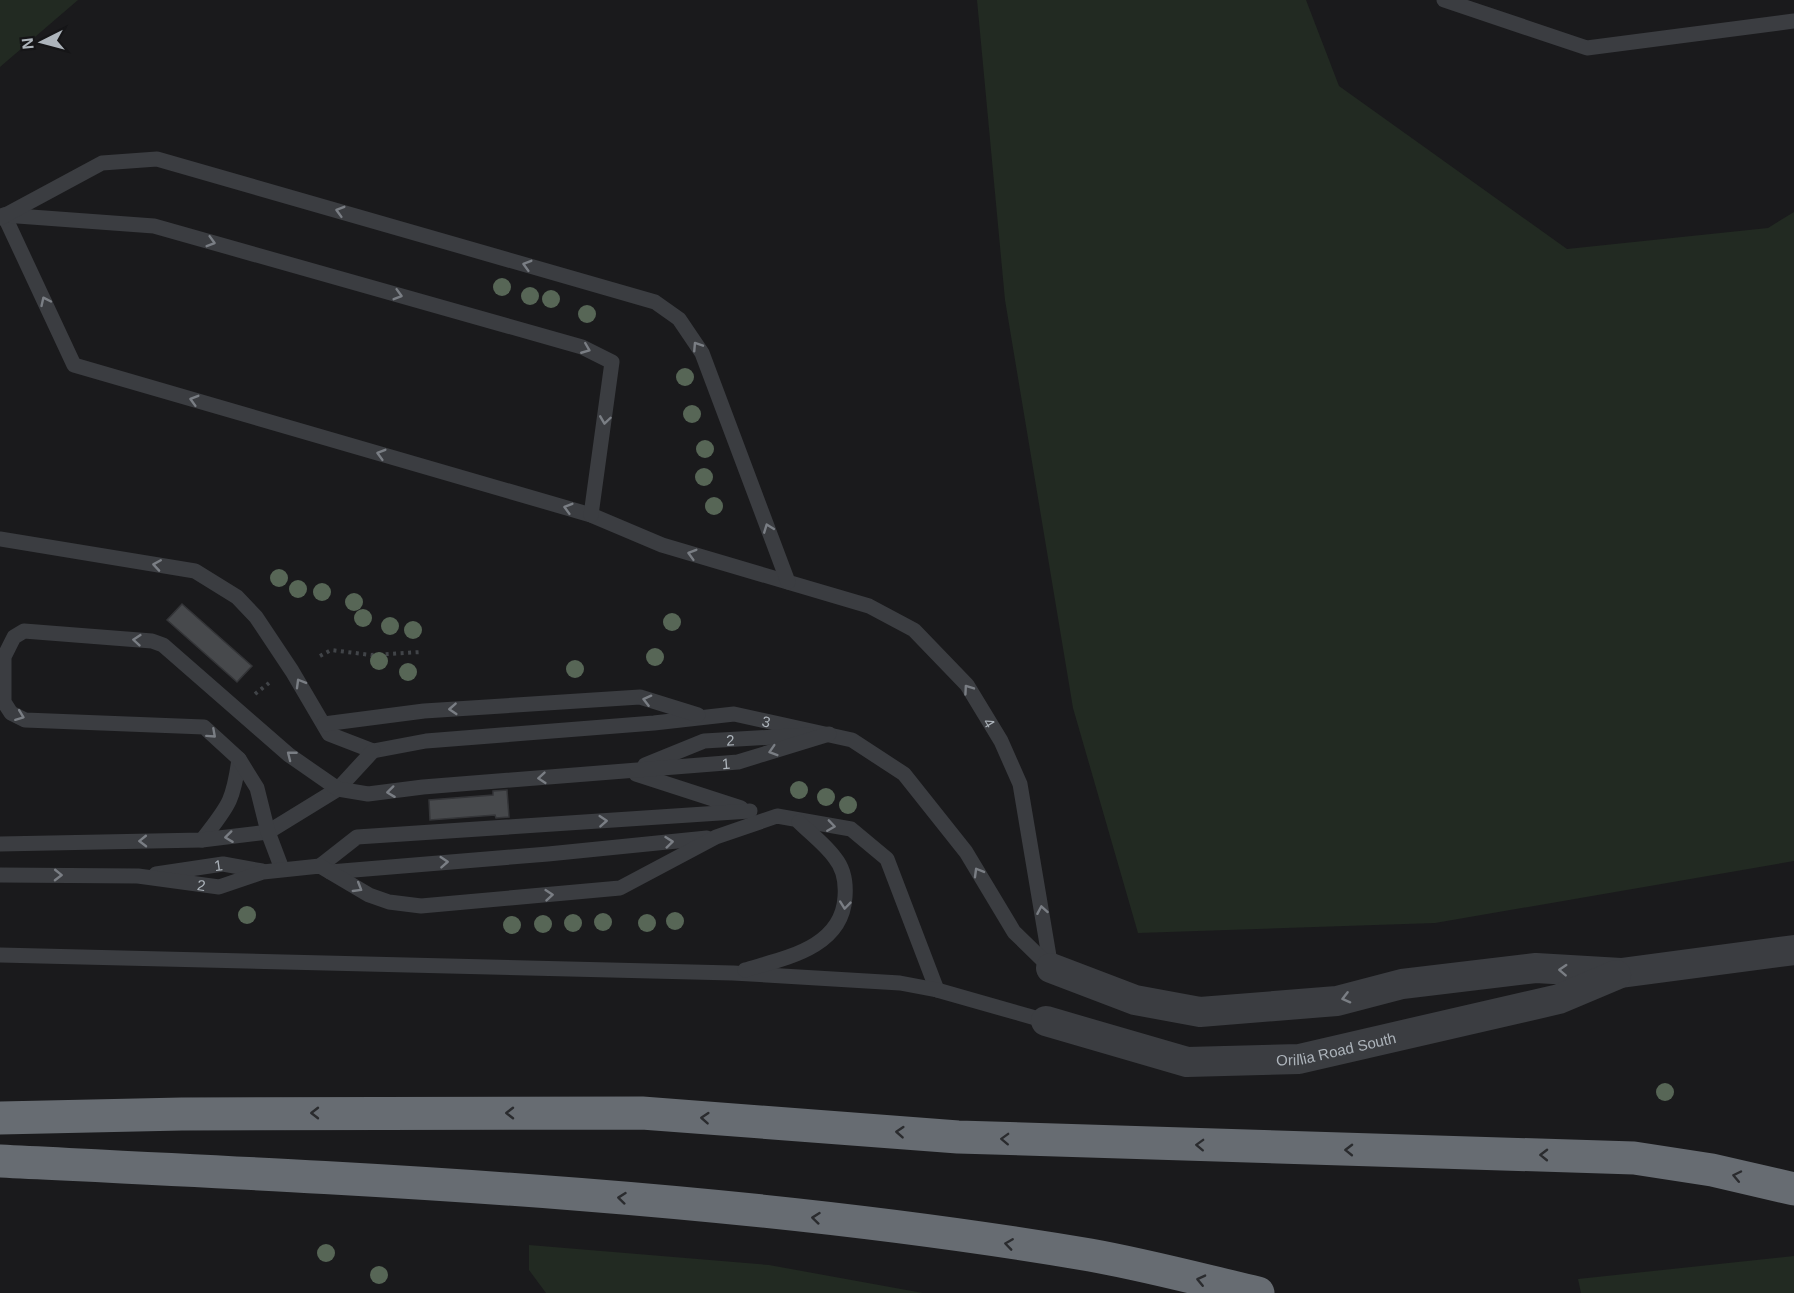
<svg xmlns="http://www.w3.org/2000/svg" width="1794" height="1293" font-family="Helvetica,sans-serif">
<style>
.green{fill:#222a22}
.building{fill:#47494c;stroke:#343538;stroke-width:1.5}
.lines{fill:none;stroke-linecap:round;stroke-linejoin:round}
.path{stroke:#414448;stroke-width:4;stroke-dasharray:3 4.5;stroke-linecap:butt}
.service{stroke:#3b3d41;stroke-width:15}
.minor{stroke:#3b3d41;stroke-width:30}
.motorway{stroke:#676c72;stroke-width:33}
.tree{fill:#576656}
.oneway{stroke:#7a7e84}
.oneway2{stroke:#2a2b2e}
.labels{text-anchor:middle;dominant-baseline:central;stroke-width:4.5;stroke-linejoin:round;paint-order:stroke}
.street-label{font-size:15px;fill:#adb4bb;stroke:#151517}
</style>
<rect width="100%" height="100%" fill="#1a1a1c"/>
<path class="green" d="M0 0H78L0 67Z
M977 0H1306L1339 86 1567 249 1768 228 1794 212V861L1435 923 1138 933 1073 708 1005 300Z
M529 1245 769 1265 923 1293H546L529 1270Z
M1794 1256V1293H1581L1578 1279Z"/>
<path class="building" d="M182 604 252 666 237 682 167 620Z
M507 790 509 817 496 818 495 815 430 820 429 800 493 795V791Z"/>
<g class="lines">
<path class="path" d="M320 656 331 650 371 655 421 652
M255 694 269 683"/>
<g class="service">
<path d="M1444 0 1587 48 1794 21"/>
<path id="s1" d="M4 215 74 365 591 515 662 545 869 606 914 630 967 685 1001 741 1020 784 1051 968"/>
<path d="M4 215 154 226 582 347 612 362 591 515"/>
<path d="M0 218 102 163 157 159 655 302 679 319 702 353 788 582"/>
<path id="s2" d="M0 539 195 571 237 597 256 617 292 671 329 734 373 751 426 741 654 723 734 714 852 740 904 774 966 852 1014 932 1051 968"/>
<path d="M324 724 424 711 640 697 698 715"/>
<path id="s3" d="M645 765 704 741 808 735"/>
<path d="M636 774 741 808"/>
<path d="M202 840C228 806 233 803 239 759"/>
<path d="M0 844 202 840 268 832 338 789 373 751"/>
<path d="M320 866 357 837 750 811"/>
<path id="s4" d="M282 869 268 832 257 788 239 759 204 727 25 720 11 713 4 702V657L14 637 24 631 152 641 163 645 289 755 338 789 368 794 423 787 738 762 829 734"/>
<path d="M330 872 548 854 707 838"/>
<path id="s5" d="M156 874 223 864 262 871"/>
<path id="s6" d="M0 875 138 876 219 887 263 872 320 866 369 895 389 902 421 906 620 888 716 837 777 816 851 829 887 859 937 990"/>
<path d="M0 955 733 973 900 983 937 990 1046 1021"/>
<path d="M745 970C785 958 842 948 845 897 846 884 844 869 835 858 826 845 810 833 799 822"/>
</g>
<g class="minor">
<path d="M1051 968 1135 1000 1200 1012 1337 1001 1402 984 1536 968 1621 973 1794 950"/>
<path id="s7" d="M1046 1021 1187 1062 1299 1059 1559 999 1616 975"/>
</g>
<path class="motorway" d="M0 1118 182 1114 642 1113 958 1137 1634 1158 1712 1170 1794 1189
M0 1161C364 1179 730 1194 1090 1255 1146 1265 1202 1280 1258 1293"/>
</g>
<g class="tree">
<circle cx="502" cy="287" r="9"/>
<circle cx="530" cy="296" r="9"/>
<circle cx="551" cy="299" r="9"/>
<circle cx="587" cy="314" r="9"/>
<circle cx="685" cy="377" r="9"/>
<circle cx="692" cy="414" r="9"/>
<circle cx="705" cy="449" r="9"/>
<circle cx="704" cy="477" r="9"/>
<circle cx="714" cy="506" r="9"/>
<circle cx="279" cy="578" r="9"/>
<circle cx="298" cy="589" r="9"/>
<circle cx="322" cy="592" r="9"/>
<circle cx="354" cy="602" r="9"/>
<circle cx="363" cy="618" r="9"/>
<circle cx="672" cy="622" r="9"/>
<circle cx="390" cy="626" r="9"/>
<circle cx="413" cy="630" r="9"/>
<circle cx="655" cy="657" r="9"/>
<circle cx="379" cy="661" r="9"/>
<circle cx="575" cy="669" r="9"/>
<circle cx="408" cy="672" r="9"/>
<circle cx="799" cy="790" r="9"/>
<circle cx="826" cy="797" r="9"/>
<circle cx="848" cy="805" r="9"/>
<circle cx="247" cy="915" r="9"/>
<circle cx="675" cy="921" r="9"/>
<circle cx="603" cy="922" r="9"/>
<circle cx="573" cy="923" r="9"/>
<circle cx="647" cy="923" r="9"/>
<circle cx="543" cy="924" r="9"/>
<circle cx="512" cy="925" r="9"/>
<circle cx="1665" cy="1092" r="9"/>
<circle cx="326" cy="1253" r="9"/>
<circle cx="379" cy="1275" r="9"/>
</g>
<defs><path id="oneway-chevron" d="M-2-3.5L2.5 0L-2 3.5" fill="none" stroke-width="1.6" stroke-linecap="round" stroke-linejoin="round" transform="scale(1.5)"/></defs>
<g class="oneway">
<use href="#oneway-chevron" transform="translate(340 211) rotate(-164)"/>
<use href="#oneway-chevron" transform="translate(211 242) rotate(16)"/>
<use href="#oneway-chevron" transform="translate(527 265) rotate(-164)"/>
<use href="#oneway-chevron" transform="translate(398 295) rotate(16)"/>
<use href="#oneway-chevron" transform="translate(45 301) rotate(-115)"/>
<use href="#oneway-chevron" transform="translate(697 346) rotate(-123)"/>
<use href="#oneway-chevron" transform="translate(586 349) rotate(22)"/>
<use href="#oneway-chevron" transform="translate(194 400) rotate(-164)"/>
<use href="#oneway-chevron" transform="translate(605 420) rotate(98)"/>
<use href="#oneway-chevron" transform="translate(381 454) rotate(-164)"/>
<use href="#oneway-chevron" transform="translate(568 508) rotate(-164)"/>
<use href="#oneway-chevron" transform="translate(768 528) rotate(-111)"/>
<use href="#oneway-chevron" transform="translate(692 554) rotate(-164)"/>
<use href="#oneway-chevron" transform="translate(157 565) rotate(-171)"/>
<use href="#oneway-chevron" transform="translate(137 640) rotate(-175)"/>
<use href="#oneway-chevron" transform="translate(300 683) rotate(-120)"/>
<use href="#oneway-chevron" transform="translate(968 689) rotate(-125)"/>
<use href="#oneway-chevron" transform="translate(647 700) rotate(-166)"/>
<use href="#oneway-chevron" transform="translate(453 709) rotate(176)"/>
<use href="#oneway-chevron" transform="translate(20 716) rotate(21)"/>
<use href="#oneway-chevron" transform="translate(212 734) rotate(42)"/>
<use href="#oneway-chevron" transform="translate(773 751) rotate(163)"/>
<use href="#oneway-chevron" transform="translate(291 755) rotate(-142)"/>
<use href="#oneway-chevron" transform="translate(542 778) rotate(175)"/>
<use href="#oneway-chevron" transform="translate(391 792) rotate(173)"/>
<use href="#oneway-chevron" transform="translate(603 821) rotate(-4)"/>
<use href="#oneway-chevron" transform="translate(831 826) rotate(8)"/>
<use href="#oneway-chevron" transform="translate(229 837) rotate(173)"/>
<use href="#oneway-chevron" transform="translate(143 841) rotate(179)"/>
<use href="#oneway-chevron" transform="translate(669 842) rotate(-6)"/>
<use href="#oneway-chevron" transform="translate(444 862) rotate(-4)"/>
<use href="#oneway-chevron" transform="translate(978 872) rotate(-120)"/>
<use href="#oneway-chevron" transform="translate(58 875) rotate(1)"/>
<use href="#oneway-chevron" transform="translate(358 888) rotate(31)"/>
<use href="#oneway-chevron" transform="translate(549 895) rotate(-5)"/>
<use href="#oneway-chevron" transform="translate(845 905) rotate(96)"/>
<use href="#oneway-chevron" transform="translate(1042 910) rotate(-100)"/>
<use href="#oneway-chevron" transform="translate(1563 970) rotate(-177)"/>
<use href="#oneway-chevron" transform="translate(1346 998) rotate(166)"/>
</g>
<g class="oneway2">
<use href="#oneway-chevron" transform="translate(315 1113) rotate(180)"/>
<use href="#oneway-chevron" transform="translate(510 1113) rotate(180)"/>
<use href="#oneway-chevron" transform="translate(705 1118) rotate(-176)"/>
<use href="#oneway-chevron" transform="translate(900 1132) rotate(-176)"/>
<use href="#oneway-chevron" transform="translate(1005 1139) rotate(-178)"/>
<use href="#oneway-chevron" transform="translate(1200 1145) rotate(-178)"/>
<use href="#oneway-chevron" transform="translate(1349 1150) rotate(-179)"/>
<use href="#oneway-chevron" transform="translate(1544 1155) rotate(-179)"/>
<use href="#oneway-chevron" transform="translate(1737 1176) rotate(-168)"/>
<use href="#oneway-chevron" transform="translate(622 1198) rotate(-174)"/>
<use href="#oneway-chevron" transform="translate(816 1218) rotate(-174)"/>
<use href="#oneway-chevron" transform="translate(1009 1244) rotate(-172)"/>
<use href="#oneway-chevron" transform="translate(1201 1280) rotate(-167)"/>
</g>
<g class="labels">
<g class="street-label">
<text stroke="none"><textPath href="#s2" startOffset="856">3</textPath></text>
<text stroke="none"><textPath href="#s1" startOffset="1168">4</textPath></text>
<text stroke="none"><textPath href="#s3" startOffset="90">2</textPath></text>
<text stroke="none"><textPath href="#s4" startOffset="1210">1</textPath></text>
<text stroke="none"><textPath href="#s5" startOffset="63">1</textPath></text>
<text stroke="none"><textPath href="#s6" startOffset="202">2</textPath></text>
<text stroke="none"><textPath href="#s7" startOffset="297">Orillia Road South</textPath></text>
</g>
</g>
<g transform="translate(42 42) rotate(264)" stroke="#151517" stroke-width="4.5" paint-order="stroke">
<path d="M0-4.5L10 22L0 15L-10 22Z" fill="#adb4bb"/>
<text y="-9" font-size="16" font-weight="bold" text-anchor="middle" fill="#adb4bb">N</text>
</g>
</svg>
